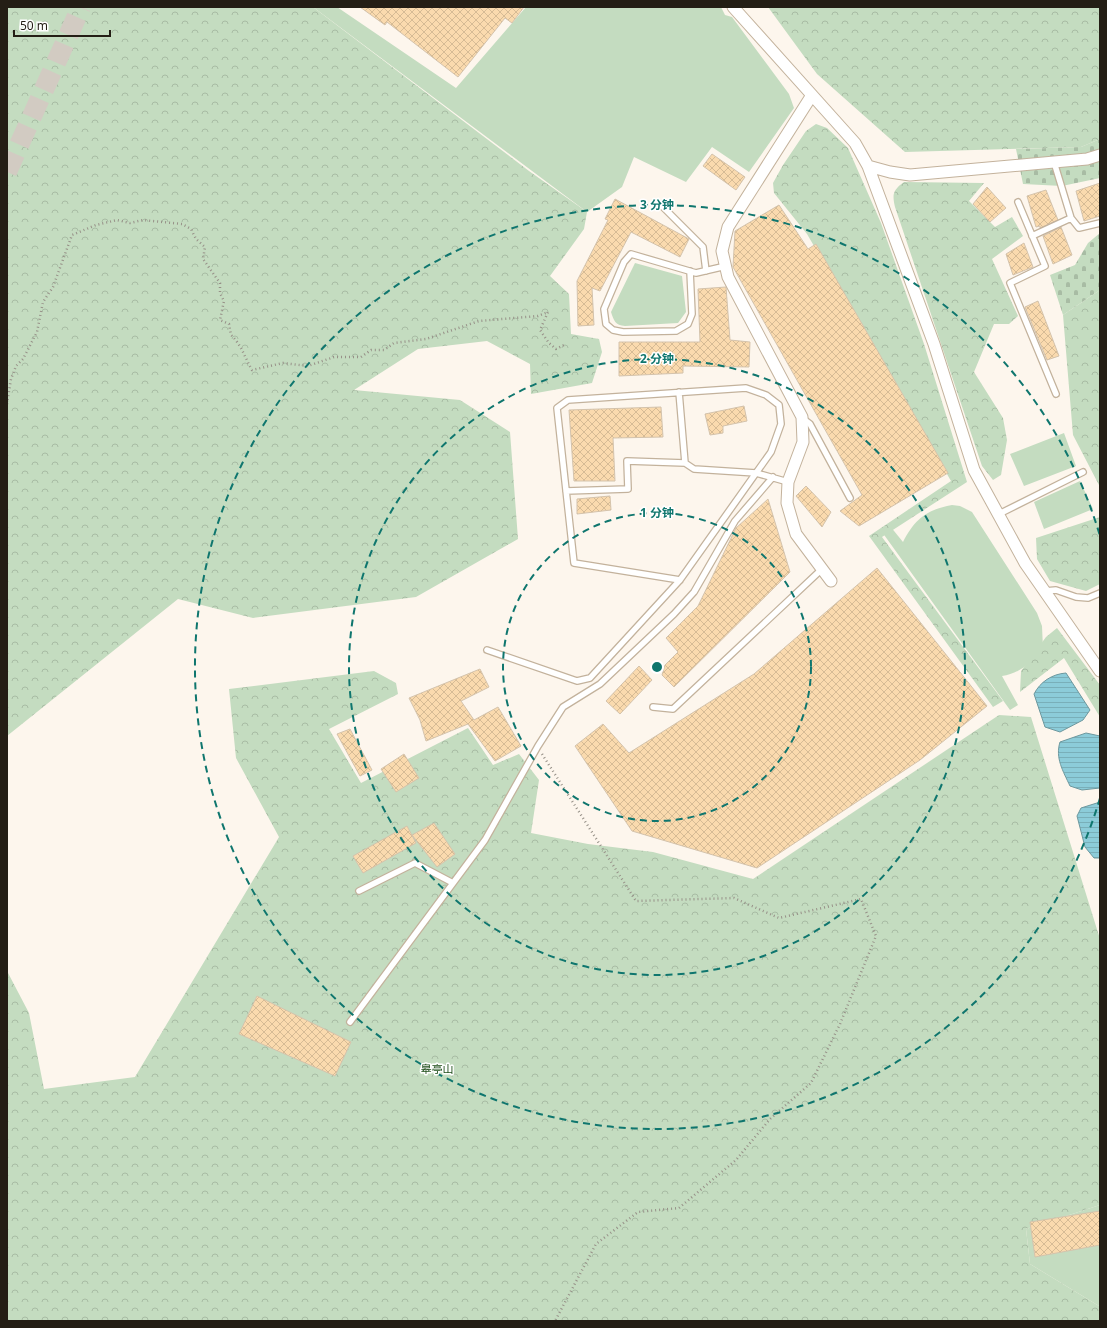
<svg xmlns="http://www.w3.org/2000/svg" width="1107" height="1328" font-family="'Noto Sans','Noto Sans SC',sans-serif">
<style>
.green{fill:#c4dcc0}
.forest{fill:url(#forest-crowns)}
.cemetery{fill:url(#cemetery-stones)}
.water{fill:url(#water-rules);stroke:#6d989e}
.building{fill:url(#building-cross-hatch);stroke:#d4c3ac}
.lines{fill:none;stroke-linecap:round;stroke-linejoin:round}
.highway-tunnel{stroke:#d2cbc2;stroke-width:20;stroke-dasharray:20 10;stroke-linecap:butt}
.lane-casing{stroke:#c3b29c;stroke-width:8}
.street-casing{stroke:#c3b29c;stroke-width:13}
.path{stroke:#979188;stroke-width:2.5;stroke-dasharray:1 3;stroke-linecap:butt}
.lane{stroke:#fff;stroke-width:5.5}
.street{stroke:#fff;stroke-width:11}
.ring{fill:none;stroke:#0f766e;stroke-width:2;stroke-dasharray:7 5}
.labels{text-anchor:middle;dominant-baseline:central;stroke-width:3;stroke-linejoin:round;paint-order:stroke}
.park-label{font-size:11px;fill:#1b4b16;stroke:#fff}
.centre{fill:#0f766e;stroke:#fff;stroke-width:2}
.ring-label{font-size:12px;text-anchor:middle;font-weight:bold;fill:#0f766e;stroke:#fff;stroke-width:3;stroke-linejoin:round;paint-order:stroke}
</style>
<defs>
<pattern id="forest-crowns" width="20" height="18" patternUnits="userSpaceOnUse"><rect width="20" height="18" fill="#c4dcc0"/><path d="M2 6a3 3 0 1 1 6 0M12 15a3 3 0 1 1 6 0" fill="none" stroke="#a8bca4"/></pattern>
<pattern id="cemetery-stones" width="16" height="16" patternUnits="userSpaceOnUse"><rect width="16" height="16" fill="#c4dcc0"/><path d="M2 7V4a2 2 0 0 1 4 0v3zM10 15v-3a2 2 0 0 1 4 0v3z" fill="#a8bca4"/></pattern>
<pattern id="water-rules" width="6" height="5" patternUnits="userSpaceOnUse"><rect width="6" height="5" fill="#8cccd9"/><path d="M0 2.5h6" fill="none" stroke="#79afb9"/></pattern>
<pattern id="building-cross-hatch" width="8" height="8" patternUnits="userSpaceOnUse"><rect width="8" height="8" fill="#fadaae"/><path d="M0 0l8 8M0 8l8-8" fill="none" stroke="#d6bb95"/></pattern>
</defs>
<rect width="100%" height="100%" fill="#fdf6ed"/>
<path class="green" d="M313 7H337L456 88 526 7H721L725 15 732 17 789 94 794 108 749 172 712 147 686 182 634 157 622 187 587 212Z
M635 263 682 276 686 312 678 323 625 326C615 325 614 321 611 312Z
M1064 433 1076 466 1024 486 1010 454Z
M1080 481 1093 509 1044 529 1034 502Z
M952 505 960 506 972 512 1037 613 1042 626 1043 649C1032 662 1019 674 1002 676L1018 705 1010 710 882 532 890 526 903 542C915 519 926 510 952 505Z
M1100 1205V1314L1099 1306 1030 1264 1026 1229Z"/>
<path class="forest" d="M7 7H313L529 171 587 212 584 229 550 276 569 294 571 334 599 339 602 352 592 383 531 394 530 364 487 341 418 349 354 390 460 400 510 432 518 539 416 597 253 618 178 599 7 736Z
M768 7H1100V139L1081 147 905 152 817 74Z
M816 124 827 128 848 148 881 223 924 344 967 482 882 537 1003 701 993 707 869 536 951 481 807 234 774 193 773 183 783 165 806 131Z
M904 182 984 183 969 201 995 227 1012 217 1023 236 992 259 1018 316 1009 324H994L974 372 1003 418 1007 440 1001 475 993 480 982 466 895 207C892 194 893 190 904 182Z
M1100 290V487L1073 435 1063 315Z
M1100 517V584L1086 591 1050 581 1037 559 1036 538Z
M1057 628 1100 685V717L1064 658 1020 692 1021 671 1046 637Z
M374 671 396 683 398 694 329 729 361 783 468 728 493 765 519 754 539 780 531 833 588 844 653 852 753 879 999 715 1031 717 1100 939V1205L1026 1229 1030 1264 1099 1306 1100 1321H7V971L29 1013 44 1089 135 1077 279 837 236 758 229 689Z"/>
<path class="cemetery" d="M1100 139V178L1062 186 1023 184 1016 149 1081 147Z
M1100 233V290L1063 315 1050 275 1075 265 1088 243Z"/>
<path class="water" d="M1066 673 1090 710 1083 720 1060 732 1045 727 1034 694C1040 682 1052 674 1066 673Z
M1086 733 1100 736V788L1082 790 1070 786C1063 771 1055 758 1060 742Z
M1100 802V858H1094L1085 847 1077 816 1081 808Z"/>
<path class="building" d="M360 7H524L512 23 505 18 458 77 387 22 385 25Z
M712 154 745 177 736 190 703 166Z
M1100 183V216L1084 221 1076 191Z
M987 187 1006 208 990 222 973 204Z
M1046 190 1058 220 1040 228V226L1036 227 1027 196Z
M615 199 689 239 680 257 631 232 600 291 592 288 594 325 578 326 577 281 608 220 605 219Z
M779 205 808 249 816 244 948 473 859 526 840 511 862 495 733 267 735 231Z
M1061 227 1072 255 1053 264 1043 236Z
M1024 243 1033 267 1013 275 1006 254Z
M726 287 730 340 750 342 749 367 683 366V373L619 376V342H700L698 289Z
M1038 301 1059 356 1047 360 1025 307Z
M744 406 747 421 723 426V433L710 435 705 414Z
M661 407 663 437 613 438 615 481H574L569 410Z
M806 486 831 512 822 527 796 496Z
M610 496 611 510 577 514V499Z
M768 499 790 572 674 687 662 675 665 665 678 652 666 638 698 606 736 528Z
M877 568 987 706 920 760 757 868 632 831 575 746 603 724 629 753 754 674Z
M639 666 652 680 620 714 606 701Z
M480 669 489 687 461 701 474 720 498 707 521 746 495 761 468 724 426 741 420 720 409 698Z
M350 729 372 770 360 776 337 734Z
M404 754 419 778 396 792 381 769Z
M434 823 455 854 437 867 412 835Z
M407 826 416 843 363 873 353 856Z
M257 996 351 1042 335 1076 239 1034Z
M1100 1211V1245L1035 1257 1030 1222Z"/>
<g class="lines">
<path class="highway-tunnel" d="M7 172 81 7"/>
<g class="lane-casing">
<path id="lane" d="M1054 162 1071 218
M1018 202 1045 266 1010 283 1056 394
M663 207 703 247 706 271
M1032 236 1071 218 1079 228 1100 223
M690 271 692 314 688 324 676 331 623 332 613 330 606 324 604 309 624 262 631 254 696 273 726 266
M679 392 685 463 694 469 756 473 788 482
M802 418 810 424 850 498
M566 491 628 489 627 461 685 463
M997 515 1083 472
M1045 591 1056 590 1076 597 1088 598 1100 593
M487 650 577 681 590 678 680 580 771 452 781 424 779 405 766 395 746 388 568 400 557 408 574 563 680 580
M653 707 673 709 822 569
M359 891 415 863 453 883
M350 1022 485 840 538 746 563 707 600 684 674 614 694 592 735 521 773 477"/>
</g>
<g class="street-casing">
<path id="street" d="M733 7 855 143 868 166 934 344 974 470 1025 563 1100 671
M812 95 728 227 722 251 728 277 802 417 803 442 788 482 787 503 796 534 831 581
M868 166 890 172 910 175 1087 159 1100 155"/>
</g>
<path class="path" d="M7 404 11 379 16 366 23 359 37 332 43 302 53 287 72 235 96 225 117 220 130 223 143 220 182 224 191 229 196 239 205 247 203 259 220 283V293L224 301 220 320 229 324 231 335C241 344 245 358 252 370L283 363 308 366 334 357H361L371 350H384L394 343 426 339 479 321 538 316 548 312 540 330 549 343 556 349 566 344
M542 754 636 901 734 898 779 918 861 899 876 936 840 1024 811 1083 770 1119 736 1160 679 1208 638 1212 596 1244 555 1321"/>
<use href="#lane" class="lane"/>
<use href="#street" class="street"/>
</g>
<g class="ring">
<circle cx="657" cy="667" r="154"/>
<circle cx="657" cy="667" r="308"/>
<path d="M1100 798A462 462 0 1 1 1100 536"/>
</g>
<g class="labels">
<g class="park-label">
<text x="437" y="1068">皋亭山</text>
</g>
</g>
<circle cx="657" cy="667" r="6" class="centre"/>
<g class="ring-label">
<text x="657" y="209">3 分钟</text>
<text x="657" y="363">2 分钟</text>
<text x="657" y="517">1 分钟</text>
</g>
<rect width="1107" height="1328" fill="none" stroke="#241e15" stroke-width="16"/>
<path d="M14 30v6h96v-6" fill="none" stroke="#241e15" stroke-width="2"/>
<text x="20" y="30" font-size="12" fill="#241e15" stroke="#ffffff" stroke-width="3" paint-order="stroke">50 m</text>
</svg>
